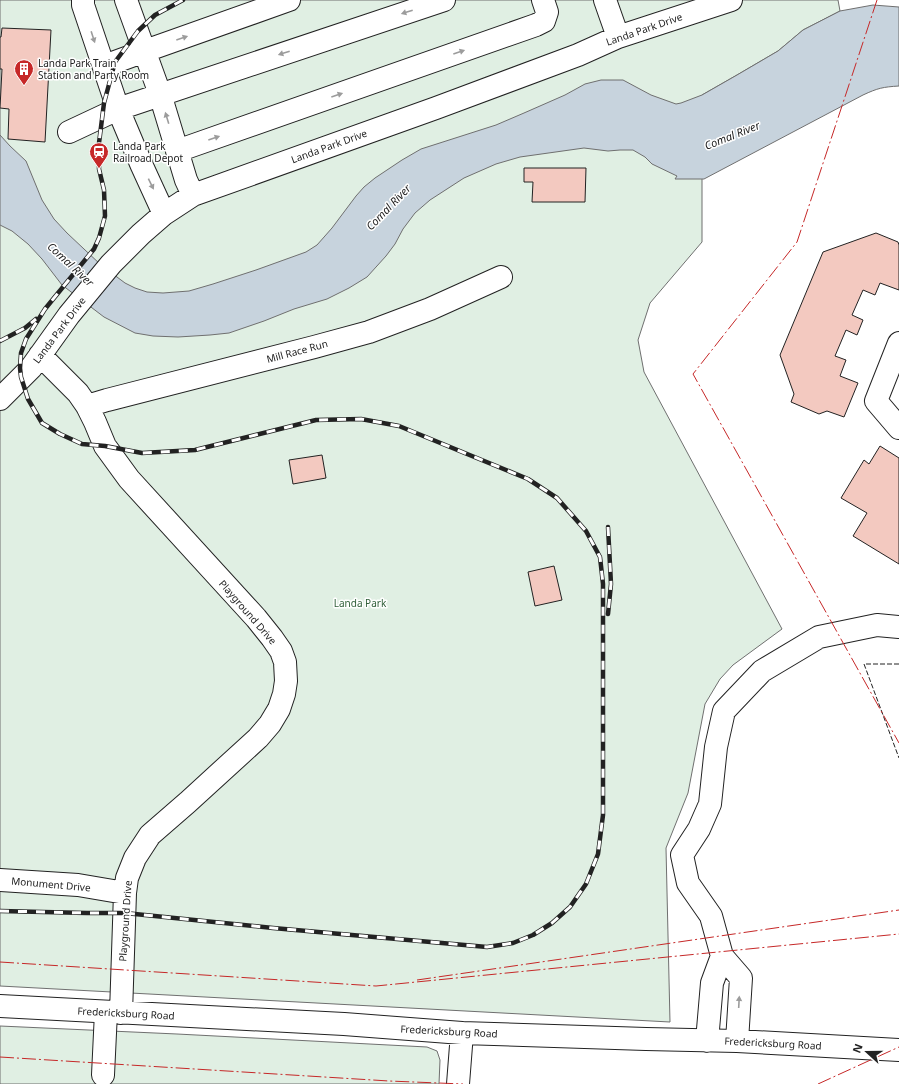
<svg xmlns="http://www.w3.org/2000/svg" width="899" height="1084" font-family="'Noto Sans',sans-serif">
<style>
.green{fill:#e0efe3;stroke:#6f6f6f}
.water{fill:#c7d3dd;stroke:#6f6f6f}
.building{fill:#f3c9c0;stroke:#222}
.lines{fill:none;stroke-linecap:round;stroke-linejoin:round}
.minor-casing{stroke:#222;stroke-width:24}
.minor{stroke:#fff;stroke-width:22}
.rail-casing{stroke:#222;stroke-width:4.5}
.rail{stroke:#fff;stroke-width:3;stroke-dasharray:9;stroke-linecap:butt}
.fence{stroke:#222;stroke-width:1;stroke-dasharray:5 2;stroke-linecap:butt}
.power{stroke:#c62828;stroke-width:1;stroke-dasharray:14 3 2 3;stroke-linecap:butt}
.oneway{fill:#9c9c9c}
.labels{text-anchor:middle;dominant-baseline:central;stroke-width:3;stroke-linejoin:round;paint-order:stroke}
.street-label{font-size:10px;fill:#222;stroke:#fff}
.poi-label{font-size:10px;fill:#222;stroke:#fff;text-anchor:start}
.park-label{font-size:10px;fill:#2f5e38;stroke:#fff}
.water-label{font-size:11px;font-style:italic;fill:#222;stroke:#fff}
</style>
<rect width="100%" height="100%" fill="#fff"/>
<path class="green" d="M0 0H838L840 11 803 30 778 51 737 75 702 95V242L650 303 638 340 644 372 782 629 733 665 720 679 705 704 688 793 666 848 670 1022 0 986Z
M0 1026 177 1034 427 1047 437 1051 440 1060 439 1084H0Z"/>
<path class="water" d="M873 5 899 7V86C883 87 878 88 863 95L704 179H675L677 176 652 164 645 157 633 150H620L608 151 584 148 520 157 496 164 464 178 430 200 415 213 403 229 395 244 386 256 367 277 349 288 327 299 294 309 264 321 229 333 210 335 178 337 153 336 135 333 104 317 62 285 42 259 28 244 12 231 0 225V135L10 146 26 161 42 200 54 219 67 233 101 265 125 283 135 288 147 292 163 293 189 291 213 284 256 270 306 252 317 245 332 228 356 196 364 187 375 178 402 160 421 149 496 125 524 113 565 95 585 84 601 80H623L651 95 676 104 681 103 702 95 737 75 778 51 803 30 840 11Z"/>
<path class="building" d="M2 28 51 30 45 142 8 139 9 109 0 108 2 69H0V37H1Z
M524 168H586L585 202H532L533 182H524Z
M876 233 898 242 899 245V290L880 283 875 295 863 290 852 315 863 320 857 335 846 330 835 356 846 360 840 376 858 383 844 417 827 411 819 414 791 402 794 394 780 355 823 252Z
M880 446 899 458V564L853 536 867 513 841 498 864 460 869 464Z
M322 455 326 478 293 484 289 460Z
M554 566 562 600 535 606 528 572Z"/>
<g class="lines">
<g class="minor-casing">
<path id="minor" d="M83 0V5L118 109 142 166 164 214
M126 0 160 94 186 180 193 195
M605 0 618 37
M104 68 115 62 145 51 289 0
M69 132 118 109 444 0
M177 151 536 25 544 21 547 12 543 0
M899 343 876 401 899 428
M40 355 78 393 87 406 95 422 105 446 129 479 256 618 272 638 281 651 285 662 286 681 284 694 279 709 270 724 258 738 188 802 150 835 135 858 127 878 125 893 121 1013
M0 399 31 368 69 315 111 264 141 234 164 214 193 195 436 108 578 55 618 37 731 0
M87 406 107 400 314 347 369 332 430 309 501 277
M0 880 78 885 125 893
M0 1006 344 1024 462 1033 646 1039 737 1041 899 1050
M707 1041 712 983 722 956
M737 1041 741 978 722 956 711 916 688 883 682 855 699 829 710 804 716 747 724 711 762 671 819 637 877 625 899 627
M103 1075 106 1012
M458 1084 462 1033"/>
</g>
<use href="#minor" class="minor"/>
<g class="rail-casing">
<path id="rail" d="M0 341 25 328 36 319
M608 527 611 584 608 614
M0 911 87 913H125L273 928 487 947 513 943 533 935 552 923 570 907 586 884 598 854 603 815V584L600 557 586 531 557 498 528 479 399 426 361 419 316 420 195 450 142 453 105 446 82 444 60 434 42 423 28 399 21 377 20 368 21 353 26 339 45 309 94 249 99 238 105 216 104 190 99 169V143L104 103 115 62 138 31 155 15 183 0"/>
</g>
<use href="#rail" class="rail"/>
<path class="fence" d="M899 664H864L899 758"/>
<path class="power" d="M877 0 797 242 693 374 899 743
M0 962 376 986 899 934
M417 980 899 910
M0 1057 389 1081 463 1084
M818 1084 899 1047"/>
</g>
<defs><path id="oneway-solid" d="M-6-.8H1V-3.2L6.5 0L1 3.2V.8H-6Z"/></defs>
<g class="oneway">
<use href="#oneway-solid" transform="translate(407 12) rotate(162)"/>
<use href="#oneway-solid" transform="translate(93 37) rotate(72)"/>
<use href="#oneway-solid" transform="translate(182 38) rotate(-19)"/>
<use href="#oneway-solid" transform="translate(459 52) rotate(-19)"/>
<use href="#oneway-solid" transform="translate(284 53) rotate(162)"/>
<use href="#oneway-solid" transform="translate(337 95) rotate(-19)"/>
<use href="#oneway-solid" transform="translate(167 118) rotate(-107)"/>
<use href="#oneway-solid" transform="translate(214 138) rotate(-19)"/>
<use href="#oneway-solid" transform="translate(151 184) rotate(64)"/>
<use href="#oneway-solid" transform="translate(739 1002) rotate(-87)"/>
</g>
<defs>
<g id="building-pin" transform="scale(1)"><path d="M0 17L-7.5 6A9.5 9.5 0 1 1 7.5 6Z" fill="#c62828" stroke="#fff"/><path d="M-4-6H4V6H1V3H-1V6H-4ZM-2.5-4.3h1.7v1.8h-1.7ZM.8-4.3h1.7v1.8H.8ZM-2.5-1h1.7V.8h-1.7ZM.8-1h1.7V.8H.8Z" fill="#fff"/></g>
<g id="station-pin" transform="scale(1)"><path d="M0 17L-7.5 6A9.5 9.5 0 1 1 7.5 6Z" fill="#c62828" stroke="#fff"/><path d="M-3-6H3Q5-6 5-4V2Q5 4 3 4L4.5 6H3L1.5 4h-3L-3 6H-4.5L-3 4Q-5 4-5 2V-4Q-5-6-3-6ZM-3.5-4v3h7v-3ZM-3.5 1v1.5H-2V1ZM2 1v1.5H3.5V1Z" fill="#fff"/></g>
</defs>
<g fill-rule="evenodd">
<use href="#building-pin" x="24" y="69"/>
<use href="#station-pin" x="99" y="152"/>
</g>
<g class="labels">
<g class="street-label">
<text transform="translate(644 29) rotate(-19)">Landa Park Drive</text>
<text transform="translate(329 146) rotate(-20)">Landa Park Drive</text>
<text transform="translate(59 330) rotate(-53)">Landa Park Drive</text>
<text transform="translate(297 351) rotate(-15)">Mill Race Run</text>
<text transform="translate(248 612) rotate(49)">Playground Drive</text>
<text transform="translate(51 884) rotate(5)">Monument Drive</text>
<text transform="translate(125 921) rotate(-86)">Playground Drive</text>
<text transform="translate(126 1013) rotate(3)">Fredericksburg Road</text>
<text transform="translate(449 1031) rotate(3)">Fredericksburg Road</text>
<text transform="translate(773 1043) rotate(3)">Fredericksburg Road</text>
</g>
<g class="poi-label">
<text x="38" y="63">Landa Park Train<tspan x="38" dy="12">Station and Party Room</tspan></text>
<text x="113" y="146">Landa Park<tspan x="113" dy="12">Railroad Depot</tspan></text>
</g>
<g class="park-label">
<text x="360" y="603">Landa Park</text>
</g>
<g class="water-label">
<text transform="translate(732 135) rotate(-22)">Comal River</text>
<text transform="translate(388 207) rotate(-46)">Comal River</text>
<text transform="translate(71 264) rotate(43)">Comal River</text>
</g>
</g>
<g transform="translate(867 1052) rotate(291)" stroke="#ffffff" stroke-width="3" paint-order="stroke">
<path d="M0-3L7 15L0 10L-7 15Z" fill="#222222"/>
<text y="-6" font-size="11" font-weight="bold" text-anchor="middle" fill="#222222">N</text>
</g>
</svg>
